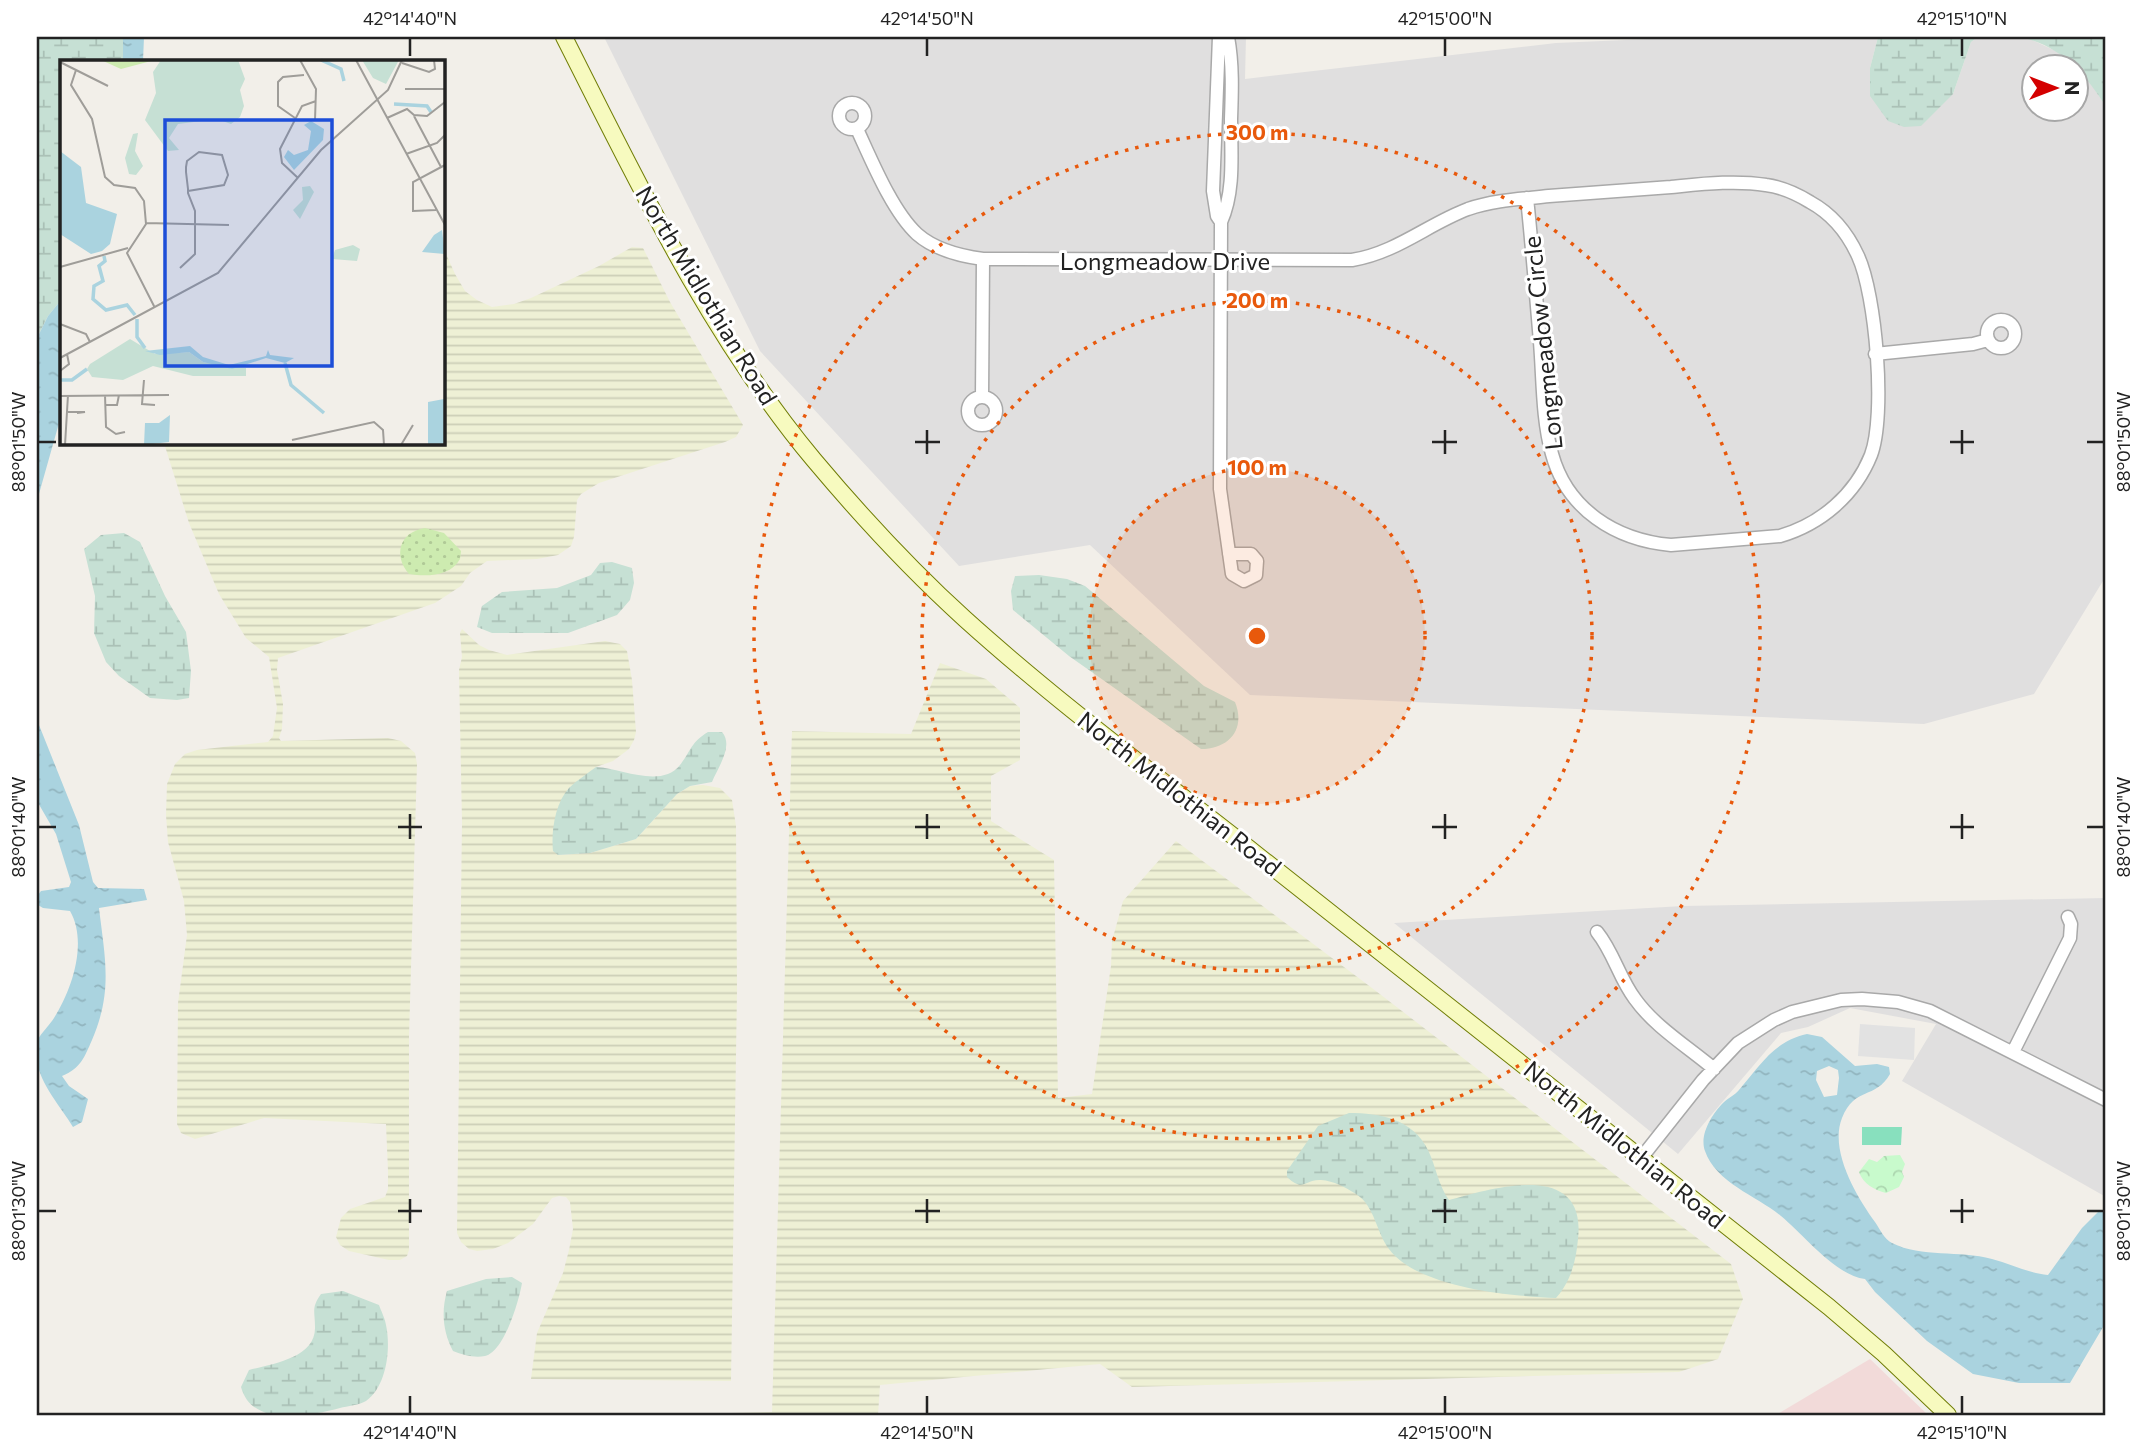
<svg xmlns="http://www.w3.org/2000/svg" width="2143" height="1452" font-family="Commissioner,sans-serif">
<style>
.residential{fill:#e0dfdf}
.commercial{fill:#f2dad9}
.farmland{fill:url(#farmland-rules)}
.grass{fill:url(#grass-dots)}
.wetland{fill:url(#wetland-marsh)}
.park{fill:url(#park-crowns)}
.pitch{fill:#88e0be}
.parking{fill:#e2e2e2}
.water{fill:url(#water-ripples);fill-rule:evenodd}
.lines{fill:none;stroke-linecap:round;stroke-linejoin:round}
.minor-casing{stroke:#a9a9a9;stroke-width:15}
.secondary-casing{stroke:#707d05;stroke-width:18}
.minor{stroke:#fff;stroke-width:12}
.secondary{stroke:#f7fabf;stroke-width:16}
.ticks{fill:none;stroke:#222;stroke-width:2.5}
.ring{fill:none;stroke:#e8590c;stroke-width:3.5;stroke-dasharray:3.5 7}
.labels{text-anchor:middle;dominant-baseline:central;stroke-width:6;stroke-linejoin:round;paint-order:stroke}
.street-label{font-size:24px;fill:#222;stroke:#fff}
.inset-river{fill:none;stroke:#aad3df;stroke-width:3.5}
.inset-road{fill:none;stroke:#9f9d99;stroke-width:2}
.view{fill:#1d4ed8;fill-opacity:0.15;stroke:#1d4ed8;stroke-width:3.5}
.inset-edge{fill:none;stroke:#222;stroke-width:3.5}
.centre{fill:#e8590c;stroke:#fff;stroke-width:3.5}
.ring-label{font-size:21px;text-anchor:middle;font-weight:bold;fill:#e8590c;stroke:#fff;stroke-width:6;stroke-linejoin:round;paint-order:stroke}
.neatline{fill:none;stroke:#222;stroke-width:2.5}
.ticks-label{font-size:18px;text-anchor:middle;fill:#222}
</style>
<defs>
<pattern id="farmland-rules" width="6" height="5" patternUnits="userSpaceOnUse" patternTransform="scale(1.75)"><rect width="6" height="5" fill="#eef0d5"/><path d="M0 2.5h6" fill="none" stroke="#ccceb7"/></pattern>
<pattern id="grass-dots" width="8" height="8" patternUnits="userSpaceOnUse" patternTransform="scale(1.75)"><rect width="8" height="8" fill="#cdebb0"/><path d="M2 2h.1M6 6h.1" fill="none" stroke="#b0c997" stroke-width="1.8" stroke-linecap="round"/></pattern>
<pattern id="wetland-marsh" width="20" height="14" patternUnits="userSpaceOnUse" patternTransform="scale(1.75)"><rect width="20" height="14" fill="#c6e0d4"/><path d="M1 5h8M5 5V1M11 12h8M15 12V8" fill="none" stroke="#aac0b6"/></pattern>
<pattern id="park-crowns" width="20" height="18" patternUnits="userSpaceOnUse" patternTransform="scale(1.75)"><rect width="20" height="18" fill="#c8facc"/><path d="M2 6a3 3 0 1 1 6 0M12 15a3 3 0 1 1 6 0" fill="none" stroke="#acd6af"/></pattern>
<pattern id="water-ripples" width="26" height="14" patternUnits="userSpaceOnUse" patternTransform="scale(1.75)"><rect width="26" height="14" fill="#aad3df"/><path d="M2 4q2-2 4 0t4 0M15 11q2-2 4 0t4 0" fill="none" stroke="#92b5bf"/></pattern>
</defs>
<rect width="100%" height="100%" fill="#f2efe9"/>
<path class="residential" d="M604 37H1246L1245 79 1556 43 1695 37H1878L1870 68 1953 94 1971 42 1978 37H2020L2030 39 2058 52 2075 66H2035V108H2076L2077 68 2087 77 2106 107V576L2034 694 1924 724 1250 695 1090 545 959 566 760 351Z
M2106 898V1197L1902 1081 1936 1024 1850 1008 1808 1027 1781 1033 1678 1154 1394 923 1683 906Z"/>
<path class="commercial" d="M1870 1359 1928 1415H1776Z"/>
<path class="farmland" d="M443 247 455 274 465 291 477 300 492 307 514 304 531 298 599 266 632 247 643 248 670 302 743 425 736 437 725 442 599 483 581 494 577 500 574 537 571 546 558 555 537 559 487 561 470 573 461 586 435 603 278 658 277 670 283 704 282 729 279 738 281 741 388 738 401 741 415 753 417 764 409 1037V1250L407 1256 400 1260H389L349 1251 340 1245 336 1237 341 1218 350 1209 385 1197 388 1189V1171L386 1124 264 1118 195 1139 181 1133 177 1124 178 1003 187 935 184 901 168 842 166 815 167 784 175 764 185 754 197 750 268 742 273 736 277 708 269 657 246 638 219 594 189 523 164 443H443Z
M462 629 479 645 489 650 507 655 605 641 620 644 627 651 632 680 636 732 634 740 629 749 613 761 596 767 568 789 556 815 558 855 590 853 636 839 677 794 690 786 703 785 720 788 732 800 736 826 737 990 731 1381 531 1379 537 1333 563 1273 569 1250 573 1229 570 1202 566 1197 559 1196 552 1198 533 1224 508 1243 493 1249 477 1251 469 1249 461 1242 457 1233 462 822 459 670 462 657 460 633Z
M940 663 986 679 1020 708V760L991 776V821L1054 860 1058 1098 1092 1094 1111 966 1112 941 1123 901 1176 841 1372 988 1731 1264 1743 1299 1718 1359 1679 1372 1132 1387 1100 1364 880 1385 878 1415H641L772 1412 792 731 911 734Z"/>
<path class="grass" d="M425 528 444 533 461 551 460 559C451 576 427 577 409 574 393 556 399 532 425 528Z"/>
<path class="wetland" d="M37 37H123V61H61V300L48 316 37 338Z
M1878 37H1978L1971 42 1953 94 1921 126 1904 127 1888 121 1870 96V68Z
M2020 37H2106V107C2085 73 2061 46 2020 37Z
M124 533 140 542 165 596 186 632 191 671 189 698 177 700 150 698 119 676 106 662 94 633 95 596 84 549 101 535Z
M612 562 632 568 634 583 630 600 617 615 568 633H492L477 627 482 606 502 592 557 588 591 575 600 563Z
M1039 575 1067 579 1085 586 1204 686 1235 702C1246 729 1229 749 1201 749L1069 656 1013 610 1011 591 1015 576Z
M708 732H722C734 746 718 767 712 782L690 786 677 794 636 839 590 853 558 855 553 851C551 832 555 803 569 788 577 780 587 774 596 767 621 768 661 789 680 765 691 751 691 742 708 732Z
M1349 1113C1380 1113 1413 1119 1428 1150 1436 1166 1438 1185 1449 1200 1493 1188 1587 1159 1578 1239 1576 1261 1571 1281 1556 1298 1510 1296 1418 1288 1389 1249 1376 1232 1375 1206 1356 1194 1345 1187 1334 1181 1321 1180 1304 1179 1304 1193 1287 1177V1171L1318 1126Z
M512 1277 522 1283C519 1301 504 1352 485 1356 474 1358 463 1355 453 1351 443 1332 441 1312 447 1291L486 1279Z
M343 1291 379 1305C381 1311 385 1318 386 1325 391 1348 387 1386 366 1401 360 1405 347 1406 340 1408 309 1416 252 1428 241 1387L249 1370C272 1364 316 1358 315 1327 315 1311 311 1308 321 1294Z"/>
<path class="park" d="M1900 1155 1905 1164 1902 1172 1904 1177 1899 1187 1886 1193C1875 1190 1863 1184 1859 1172L1869 1159 1877 1162 1884 1156Z"/>
<path class="pitch" d="M1862 1127H1902L1901 1145H1862Z"/>
<path class="parking" d="M1860 1024 1915 1028 1914 1060 1858 1056Z"/>
<path class="water" d="M123 37H144L143 61H123Z
M61 300V416L37 501V338L48 316Z
M37 720 79 825 93 882 98 888 144 889 147 900 99 908C105 959 113 991 92 1040 84 1058 81 1068 62 1076L69 1086 88 1099 82 1122 73 1127C61 1107 40 1084 37 1061 33 1036 42 1036 54 1018 72 990 88 942 70 911L43 908 38 905V895L41 891 69 887 71 882 56 834 37 801Z
M1807 1034 1822 1037 1855 1066 1877 1064 1889 1067 1890 1074C1875 1100 1855 1086 1842 1118 1829 1151 1857 1197 1875 1222 1880 1229 1884 1239 1892 1243 1922 1258 1959 1250 1992 1259 2011 1264 2028 1273 2048 1275L2082 1228 2100 1210 2106 1212V1322L2070 1383H2019L1973 1374 1927 1341 1875 1292 1865 1279C1836 1276 1803 1234 1781 1216 1757 1196 1716 1183 1705 1151 1699 1135 1712 1114 1723 1103 1728 1098 1735 1095 1739 1090 1760 1066 1774 1041 1807 1034ZM1829 1066 1838 1070 1839 1078 1837 1095 1824 1097 1816 1080 1817 1071Z"/>
<g class="lines">
<g class="minor-casing">
<path id="minor" d="M1219 37 1213 191 1217 216 1221 222
M1228 37C1233 64 1232 92 1231 119 1231 153 1235 191 1221 222L1220 489 1232 574 1244 581 1256 575 1257 561 1251 554H1229
M839 116a13 13 0 1 1 26 0a13 13 0 1 1-26 0Z
M857 129C871 159 892 211 917 234 934 249 960 256 983 259L1352 260C1396 253 1428 224 1468 209 1494 200 1522 199 1549 196 1590 193 1630 190 1671 187 1702 184 1735 180 1766 185 1781 187 1797 194 1810 202 1832 214 1848 234 1858 256 1876 295 1886 415 1871 455 1855 495 1821 524 1780 536L1671 545C1615 540 1567 509 1552 454 1542 419 1543 378 1540 342 1536 294 1532 246 1527 198
M1987 334a14 14 0 1 1 28 0a14 14 0 1 1-28 0Z
M1875 354 1973 344 1988 340
M968 411a14 14 0 1 1 28 0a14 14 0 1 1-28 0Z
M982 397 983 259
M1597 932C1614 953 1619 978 1635 999 1655 1027 1688 1047 1714 1069
M2013 1052 2070 938 2071 924 2068 917
M1642 1157 1703 1080 1738 1043 1774 1020 1792 1012 1841 1000 1862 999 1898 1002 1930 1011 2106 1100"/>
</g>
<g class="secondary-casing">
<path id="secondary" d="M564 37C638 183 709 334 814 460 861 516 911 570 965 619 1057 702 1158 777 1256 854 1447 1005 1638 1155 1829 1307L1884 1354 1948 1415"/>
</g>
<use href="#minor" class="minor"/>
<use href="#secondary" class="secondary"/>
</g>
<path class="ticks" d="M410 38V56M927 38V56M1445 38V56M1962 38V56M927 430V454M1445 430V454M1962 430V454M38 442H56M915 442H940M1432 442H1457M1950 442H1974M2087 442H2104M410 814V839M927 814V839M1445 814V839M1962 814V839M38 827H56M398 827H422M915 827H940M1432 827H1457M1950 827H1974M2087 827H2104M410 1199V1223M927 1199V1223M1445 1199V1223M1962 1199V1223M38 1211H56M398 1211H422M915 1211H940M1432 1211H1457M1950 1211H1974M2087 1211H2104M410 1396V1414M927 1396V1414M1445 1396V1414M1962 1396V1414"/>
<circle cx="1257" cy="636" r="168" fill="#e8590c" fill-opacity=".12"/>
<g class="ring">
<circle cx="1257" cy="636" r="168"/>
<circle cx="1257" cy="636" r="335"/>
<circle cx="1257" cy="636" r="503"/>
</g>
<g class="labels">
<g class="street-label">
<text x="1165" y="260">Longmeadow Drive</text>
<text transform="translate(707 295) rotate(59)">North Midlothian Road</text>
<text transform="translate(1542 343) rotate(-96)">Longmeadow Circle</text>
<text transform="translate(1180 793) rotate(38)">North Midlothian Road</text>
<text transform="translate(1625 1144) rotate(39)">North Midlothian Road</text>
</g>
</g>
<g transform="translate(60 60)">
<rect width="385" height="385" fill="#f2efe9"/>
<path d="M41 0H95L61 9Z" fill="#cdebb0"/>
<path d="M101 0H178L185 19 180 30 184 46 180 57 171 64 157 59 118 64 109 78 119 90 108 91 85 60 96 33 93 12ZM302 0H339L326 24 313 18ZM78 73 75 91 83 106 76 115 69 114 65 98 73 74ZM242 127 250 126 254 132 240 159 233 150 243 140ZM293 185 300 189 297 201 272 199 275 190ZM70 279 95 294 129 292 143 302 186 308V316H133L93 306 63 320 32 317 27 309 30 304Z" fill="#c6e0d4"/>
<path d="M251 61 264 69 263 80 234 110 224 97 228 90 234 95 248 90 251 71 244 65ZM0 91 21 107 26 143 57 154 50 184 42 191 31 194 0 174ZM382 170 385 194 362 192 374 175ZM130 286 143 297 169 305 206 296 208 290 210 295 234 298 225 303 206 298 172 309 143 302 129 292 100 295 85 291ZM384 339 385 385H368V342ZM110 355 109 382 84 385 85 363H99Z" fill="#aad3df"/>
<path class="inset-river" d="M261 0 281 9 284 21M334 44 367 46 371 52M44 196 45 201 39 206 43 221 34 226 33 239 46 250 67 245 75 255M77 259V277L85 288M225 303 231 325 264 353M0 320H12L27 309"/>
<path class="inset-road" d="M240 0 256 29 255 60M296 0 385 165M0 2 48 26M342 3 369 12 375 9 374 0M16 10 11 25 32 59 45 117 54 125 75 128 84 141 86 164 67 193 95 248M345 29H385M354 56 381 107M235 58 218 46V22L223 17 244 15M327 58 347 49 354 55 367 56 385 42M346 94 377 83 385 75M238 118 222 103 220 89 242 46 256 41M376 150 353 151V122L385 105M86 163 169 165M0 207 68 188M120 208 135 194V151L128 133V129L126 112V107L127 101 139 92 162 95 168 115 164 125 128 131M0 264 26 274 30 282M0 298 158 213 261 90 328 30 342 0M0 311 9 304 7 294M84 320 82 344 95 345M45 335 46 367 56 374 65 372M0 336 109 335M45 345H57L59 335M8 352H25L17 353M232 380 314 362 323 370 324 385M5 385 8 335M341 385 353 365"/>
<path class="view" d="M105 60H272V306H105Z"/>
<rect width="385" height="385" class="inset-edge"/>
</g>
<circle cx="1257" cy="636" r="10" class="centre"/>
<g class="ring-label">
<text x="1257" y="140">300 m</text>
<text x="1257" y="308">200 m</text>
<text x="1257" y="475">100 m</text>
</g>
<rect width="2143" height="1452" fill="none" stroke="#ffffff" stroke-width="77"/>
<g transform="translate(2055 88) rotate(90)"><circle r="33" fill="#ffffff" stroke="#a7a7a7" stroke-width="2"/>
<path d="M0-5L12 26L0 18L-12 26Z" fill="#d40000"/>
<text y="-10" font-size="19" font-weight="bold" text-anchor="middle" fill="#222222">N</text>
</g>
<rect x="38" y="38" width="2066" height="1376" class="neatline"/>
<g class="ticks-label">
<text x="410" y="25">42°14'40"N</text>
<text x="927" y="25">42°14'50"N</text>
<text x="1445" y="25">42°15'00"N</text>
<text x="1962" y="25">42°15'10"N</text>
<text transform="translate(2124 442) rotate(-90)" y="6">88°01'50"W</text>
<text transform="translate(19 442) rotate(-90)" y="6">88°01'50"W</text>
<text transform="translate(2124 827) rotate(-90)" y="6">88°01'40"W</text>
<text transform="translate(19 827) rotate(-90)" y="6">88°01'40"W</text>
<text transform="translate(2124 1211) rotate(-90)" y="6">88°01'30"W</text>
<text transform="translate(19 1211) rotate(-90)" y="6">88°01'30"W</text>
<text x="410" y="1439">42°14'40"N</text>
<text x="927" y="1439">42°14'50"N</text>
<text x="1445" y="1439">42°15'00"N</text>
<text x="1962" y="1439">42°15'10"N</text>
</g>
</svg>
